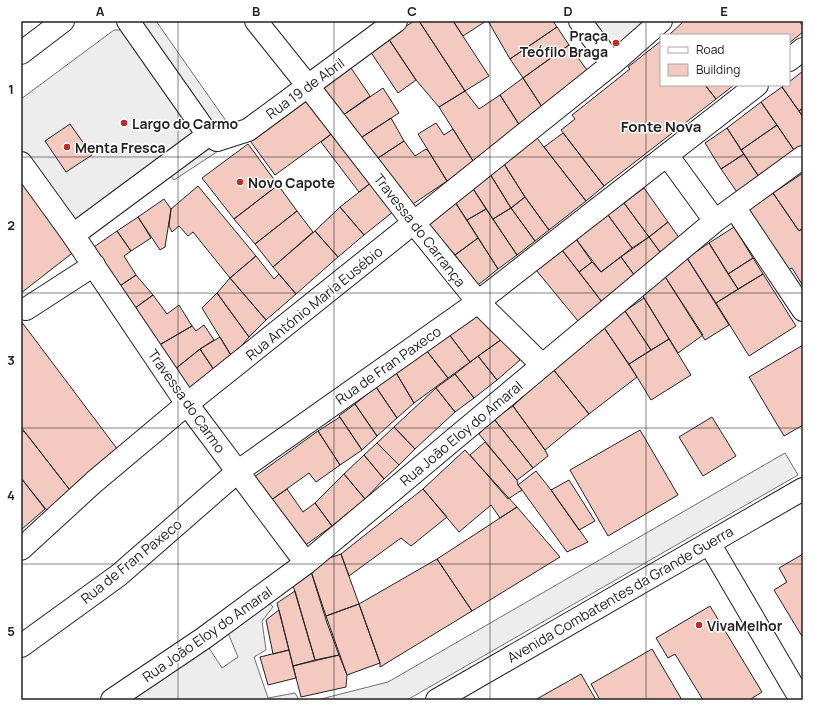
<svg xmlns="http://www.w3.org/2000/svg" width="824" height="721" font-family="Manrope,sans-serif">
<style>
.parking{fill:#ededed;stroke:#6f6f6f}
.building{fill:#f3c9c0;stroke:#222}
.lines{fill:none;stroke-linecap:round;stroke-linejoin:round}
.street-casing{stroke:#222;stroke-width:24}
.secondary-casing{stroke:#222;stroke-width:24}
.primary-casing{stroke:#222;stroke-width:24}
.street{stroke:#fff;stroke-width:22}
.secondary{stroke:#fff;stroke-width:22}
.primary{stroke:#fff;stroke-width:22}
.grid{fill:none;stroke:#222;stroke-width:1;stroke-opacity:0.55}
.poi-dot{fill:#c62828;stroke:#fff;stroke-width:1.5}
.labels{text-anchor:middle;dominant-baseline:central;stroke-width:3;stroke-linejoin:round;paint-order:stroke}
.poi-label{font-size:14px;font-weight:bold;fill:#222;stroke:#fff;text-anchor:start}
.street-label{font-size:14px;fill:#222;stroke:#fff}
.neighbourhood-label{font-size:15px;font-weight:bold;fill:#222;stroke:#fff}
.neatline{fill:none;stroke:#222;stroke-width:1.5}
.grid-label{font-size:13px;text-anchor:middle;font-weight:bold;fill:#222}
</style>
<rect width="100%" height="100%" fill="#fff"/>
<path class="parking" d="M143 21H156L238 138 174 180 164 168 69 237 21 170V99L114 30H125L127 32Z
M580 21H661L612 64Z
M785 453 798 475 407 700H317L388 682Z
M268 601 273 607 262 621 266 650 254 657 268 698 295 693 299 700H131L209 648 222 668 238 657 228 633Z"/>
<path class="building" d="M414 21H419L465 91 439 107 416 80 388 38Z
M419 21H453L489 76 465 91Z
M453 21H486L463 36Z
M488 21H553L557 27 510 59Z
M684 21H799L803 26V32L789 43V35H669Z
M557 27 569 45 523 78 510 59Z
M388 38 416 80 398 93 370 51Z
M661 41V85H705L716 99 604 186 561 130 575 119 572 115 630 69 628 67Z
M569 45 589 73 546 113 523 78Z
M349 65 370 96 339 118 317 87Z
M803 71V108L799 111 782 87 785 85H789V82Z
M523 78 546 113 524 132 500 95Z
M705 85H734L716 99Z
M782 87 803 117V148L796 153 761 102Z
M383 88 399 113 356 141 339 118Z
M465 91 479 109 500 95 524 132 475 164 439 107Z
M306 96 334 132 275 175 248 138Z
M761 102 777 125 741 150 727 128Z
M803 108V117L799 111Z
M391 118 404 141 372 162 356 141Z
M436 123 444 135 453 129 475 164 447 181 418 134Z
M70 124 92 155 66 172 45 141Z
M777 125 796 153 761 180 741 150Z
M727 128 744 154 721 169 705 143Z
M334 132 372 182 359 192 321 142Z
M563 133 604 186 586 201 544 147Z
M537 138 586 201 549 230 525 197 504 164Z
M404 141 415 156 426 149 429 152 447 181 404 210 372 162Z
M248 144 278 185 234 219 202 178Z
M744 154 761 180 739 195 721 169Z
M504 164 525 197 511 208 490 174Z
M803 173V228L799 231 773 193Z
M490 174 511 208 493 219 472 187Z
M21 177 75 251 21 293Z
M372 182 394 211 364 235 340 207Z
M278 185 297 211 255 244 234 219Z
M198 186 256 256 230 278 193 232 188 236 179 226 172 232 169 226 171 209Z
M472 187 486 209 467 220 455 202Z
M644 188 668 222 649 237 624 203Z
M773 193 799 231 803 228V286L792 268 785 271 747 211Z
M525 197 549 230 535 241 511 208Z
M164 199 171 209 165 247 160 250 138 217Z
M455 202 478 238 455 255 427 222Z
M624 203 649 237 632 248 608 215Z
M340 207 364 235 338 257 315 231Z
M511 208 535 241 517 255 493 219Z
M486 209 517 255 498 269 467 220Z
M297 211 313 232 273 267 255 244Z
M608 215 632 248 601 272 576 239Z
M138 217 151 238 131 251 117 231Z
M668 222 682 242 663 256 649 237Z
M734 227 753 258 728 274 709 243Z
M117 231 131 251 124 256 136 275 114 290 88 251Z
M315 231 338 257 296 294 273 267Z
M649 237 663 256 635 276 621 257Z
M478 238 498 269 478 285 455 255Z
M576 239 592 262 579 272 562 250Z
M709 243 738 289 716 303 687 258Z
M562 250 602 302 578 321 536 270Z
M256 256 274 279 279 274 296 294 266 320 230 278Z
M621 257 635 276 602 302 579 272 592 262 601 272Z
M687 258 729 325 705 340 664 275Z
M753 258 763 274 738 289 728 274Z
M763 274 796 326 749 356 716 303Z
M136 275 153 295 131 311 114 290Z
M664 275 703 335 678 353 644 298 641 292Z
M230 278 266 320 249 337 217 293Z
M217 293 249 337 232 357 202 308Z
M153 295 167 314 179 305 192 326 156 347 131 311Z
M644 298 669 339 651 350 625 311Z
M479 309 502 339 470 362 448 333Z
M625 311 651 350 629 364 603 326Z
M21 321 121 454 73 494 21 427Z
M204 325 214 340 200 349 174 370 156 347 192 326 196 331Z
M603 326 637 377 589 414 553 369Z
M448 333 470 362 448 378 426 350Z
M220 337 232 357 216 373 200 349Z
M502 339 520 360 497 380 478 356Z
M669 339 691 375 651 400 629 364Z
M803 345V425L784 436 749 377Z
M200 349 216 373 189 391 174 370Z
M426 350 448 378 414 403 395 371Z
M478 356 497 380 474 398 455 374Z
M553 369 589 414 545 450 513 406Z
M395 371 414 403 397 418 376 387Z
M455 374 474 398 455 412 436 388Z
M376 387 397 418 377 436 355 404Z
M436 388 455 412 415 449 394 427Z
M355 404 377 436 362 450 339 416Z
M513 406 545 450 548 456 533 468 494 419Z
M340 417 362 450 340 465 318 431Z
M712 417 736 456 703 476 679 437Z
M494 419 533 468 517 480 479 434Z
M394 427 415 449 399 465 377 443Z
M640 430 678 495 608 536 570 470Z
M24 431 73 494 49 513 21 478V433Z
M318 431 340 465 316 482 309 473 267 503 250 480Z
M485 442 517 480 518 485 522 490 508 499 470 455Z
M377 443 399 465 384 479 364 455Z
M465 450 517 507 500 518 491 505 459 532 423 489Z
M364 455 384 479 365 499 344 474Z
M536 471 551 490 588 542 567 552 522 490 518 485Z
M344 474 365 499 332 526 315 503Z
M21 478 45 509 21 530Z
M569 480 595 521 579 530 551 490Z
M287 489 303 512 315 503 332 526 300 549 267 503Z
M423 489 447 517 411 546 401 538 349 576 341 554Z
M517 507 560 557 472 611 437 559Z
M341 554 359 604 326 616 309 565Z
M803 554V638L774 590 787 582 779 568Z
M437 559 472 611 380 667V663L359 604Z
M309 565 327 623 339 655 315 660 292 582Z
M295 591 315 660 293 666 277 603Z
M359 604 380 663 347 675 326 616Z
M710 606 762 692 749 700H703L675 654 668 658 656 638Z
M279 610 289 650 273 654 266 620Z
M652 649 682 700H600L591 684Z
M289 650 296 678 268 685 260 657Z
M339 655 347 675 346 687 301 697 293 666Z
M581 674 596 700H535Z"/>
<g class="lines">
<g class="street-casing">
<path id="street" d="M256 21 308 86 414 223 478 302 542 365
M580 21 612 64 661 21
M789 60 803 49
M208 135 217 140 248 130 396 21
M667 155 715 221
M21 163 73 235 208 135 128 21
M734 207 803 310
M73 235 187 404 306 563
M26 309 94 265
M709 543 801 700
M21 549 94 482 187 404 612 64
M21 646 119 575 237 472 478 302 757 85
M112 700 204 638 306 563 715 221 803 157"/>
</g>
<g class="secondary-casing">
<path id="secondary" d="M437 700 803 489"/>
</g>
<g class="primary-casing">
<path id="primary" d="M21 53 63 21"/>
</g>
<use href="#street" class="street"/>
<use href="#secondary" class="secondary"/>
<use href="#primary" class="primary"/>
</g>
<path class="grid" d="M178 21V700M334 21V700M490 21V700M646 21V700M21 157H803M21 293H803M21 428H803M21 564H803"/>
<g class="poi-dot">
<circle cx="616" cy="43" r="4"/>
<circle cx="124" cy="123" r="4"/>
<circle cx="67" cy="147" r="4"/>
<circle cx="240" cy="182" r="4"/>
<circle cx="699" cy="625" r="4"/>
</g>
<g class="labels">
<g class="poi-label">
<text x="608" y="35" text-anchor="end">Praça<tspan x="608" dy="16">Teófilo Braga</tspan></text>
<text x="132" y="123">Largo do Carmo</text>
<text x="75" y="147">Menta Fresca</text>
<text x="248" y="182">Novo Capote</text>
<text x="707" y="625">VivaMelhor</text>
</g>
<g class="street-label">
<text transform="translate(305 88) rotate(-36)">Rua 19 de Abril</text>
<text transform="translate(420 230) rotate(52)">Travessa do Carrança</text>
<text transform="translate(314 303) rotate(-39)">Rua António Maria Eusébio</text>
<text transform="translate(388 365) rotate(-35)">Rua de Fran Paxeco</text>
<text transform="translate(187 401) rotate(55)">Travessa do Carmo</text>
<text transform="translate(461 433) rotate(-40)">Rua João Eloy do Amaral</text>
<text transform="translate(131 561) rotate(-39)">Rua de Fran Paxeco</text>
<text transform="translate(620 594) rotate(-30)">Avenida Combatentes da Grande Guerra</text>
<text transform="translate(207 634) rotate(-35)">Rua João Eloy do Amaral</text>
</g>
<g class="neighbourhood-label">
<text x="661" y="126">Fonte Nova</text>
</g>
</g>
<rect width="824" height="721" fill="none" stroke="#ffffff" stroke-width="44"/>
<rect x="660" y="34" width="130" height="52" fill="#ffffff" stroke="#a7a7a7"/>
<rect x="668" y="47" width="20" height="6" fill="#ffffff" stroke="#a7a7a7"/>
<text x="696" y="54" font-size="12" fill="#222222">Road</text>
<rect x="668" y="64" width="20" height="12" fill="#f3c9c0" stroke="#a7a7a7"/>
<text x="696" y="74" font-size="12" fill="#222222">Building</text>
<rect x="22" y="22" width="780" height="677" class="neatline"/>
<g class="grid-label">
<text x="100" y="16">A</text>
<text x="256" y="16">B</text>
<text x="412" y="16">C</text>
<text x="568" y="16">D</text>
<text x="724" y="16">E</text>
<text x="11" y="94">1</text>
<text x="11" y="230">2</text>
<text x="11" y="365">3</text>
<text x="11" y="500">4</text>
<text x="11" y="636">5</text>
</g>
</svg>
